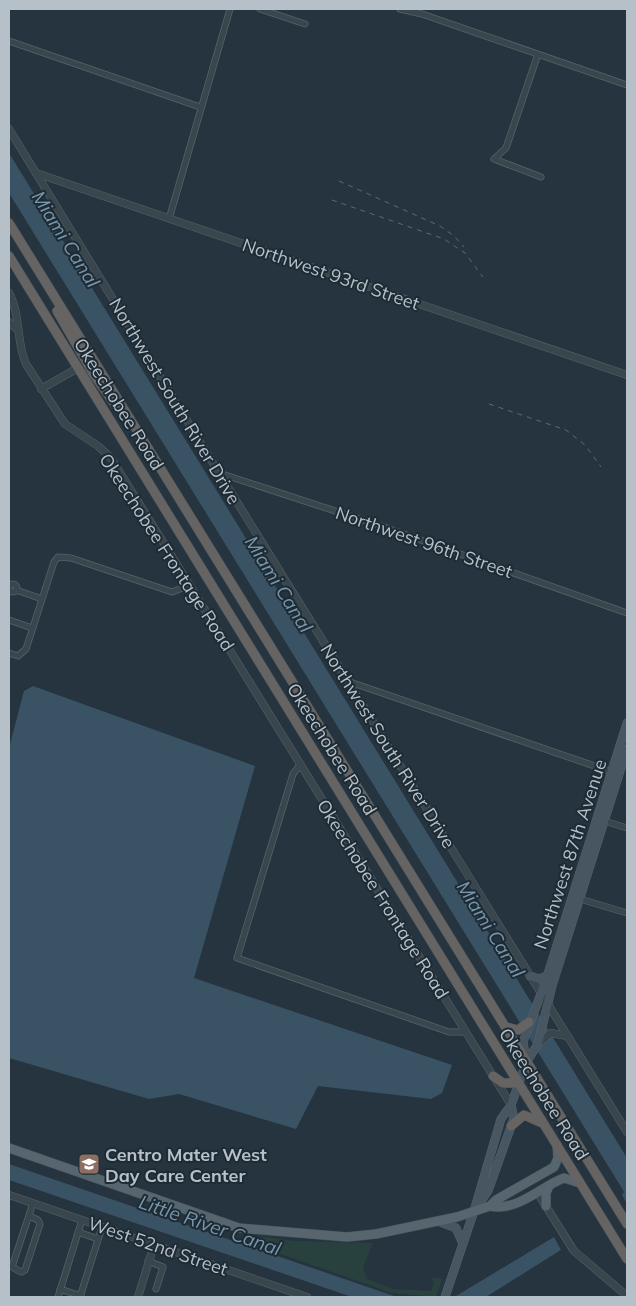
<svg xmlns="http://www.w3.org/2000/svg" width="636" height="1306" font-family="Mulish,sans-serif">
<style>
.green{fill:#28413f}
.water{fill:#395365}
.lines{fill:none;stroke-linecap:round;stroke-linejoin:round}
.minor-casing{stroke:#57636c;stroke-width:7}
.tertiary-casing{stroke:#57636c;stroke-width:8}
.secondary-casing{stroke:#57636c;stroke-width:9}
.primary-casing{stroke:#424f58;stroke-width:10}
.trunk-casing{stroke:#445059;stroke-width:10}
.minor{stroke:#39464e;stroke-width:5.5}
.tertiary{stroke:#39464e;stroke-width:7}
.secondary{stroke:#475661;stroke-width:8}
.primary{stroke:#57656e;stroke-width:9}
.trunk{stroke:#666462;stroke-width:9}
.rail{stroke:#5b6b75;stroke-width:1;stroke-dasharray:5 5;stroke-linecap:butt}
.labels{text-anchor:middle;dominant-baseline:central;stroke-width:4;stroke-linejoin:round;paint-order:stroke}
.street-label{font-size:18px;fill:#b5c0c9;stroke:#1e2b34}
.poi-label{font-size:18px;font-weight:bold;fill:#b5c0c9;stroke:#1e2b34;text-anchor:start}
.water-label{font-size:19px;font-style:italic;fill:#7696ac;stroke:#1e2b34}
</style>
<rect width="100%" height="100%" fill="#25343e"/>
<path class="green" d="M255 1236 296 1241 373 1243 363 1267 367 1279 393 1289 431 1291 434 1282 431 1279 434 1277 442 1279 436 1297 392 1293 255 1245 252 1243Z"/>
<path class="water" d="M9 153 627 1158V1204L622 1195 624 1192 618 1182 9 193Z
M33 686 255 766 194 978 452 1065 442 1093 431 1099 318 1086 296 1129 179 1094 149 1099 9 1058V748L24 691Z
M9 1164 397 1297H352L9 1180Z
M554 1237 561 1250 489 1295 485 1297 456 1296Z"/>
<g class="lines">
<g class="minor-casing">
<path id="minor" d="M260 9 305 24
M400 9 422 14 627 85
M9 41 200 107
M538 54 506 148 494 159 541 177
M169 219 230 9
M219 473 381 526 627 613
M9 588a4 4 0 1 1 8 0a4 4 0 1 1-8 0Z
M16 590 42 599
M9 620 32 628
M9 653 18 656 26 649 54 562 58 557 71 558 172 592 190 585
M350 682 612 772
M300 765 293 774 237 958 449 1032H465
M601 820 627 828
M580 899 627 913
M29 1216 38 1220 40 1224 25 1270 21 1272 12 1267 33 1203
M78 1232 98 1239
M148 1261 163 1267 156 1289
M60 1289 81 1296
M58 1297 82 1220
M80 1297 102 1227"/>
</g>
<g class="tertiary-casing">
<path id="tertiary" d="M9 129 219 473 627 1132
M36 173 627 375
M9 293C21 315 16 342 26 364L65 424 98 446 111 458 511 1105
M9 322 18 330
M41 389 78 368
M538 1044 551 1033 567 1036
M537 1192 574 1251 627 1296
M9 1195 307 1297
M138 1297 154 1245"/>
</g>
<g class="secondary-casing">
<path id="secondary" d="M530 976 539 979 548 975
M526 1059 523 1042 546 980 627 723
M477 1207 488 1191 514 1118 511 1105
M438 1221 456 1228 463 1244
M445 1297 474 1211 501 1119 511 1105 527 1061 538 1044 552 986 627 749"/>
</g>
<g class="primary-casing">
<path id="primary" d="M9 1148 239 1228 347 1237 376 1234 457 1217 490 1206 496 1200 554 1167 558 1158 557 1145
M490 1206C517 1212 540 1187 564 1178L580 1183
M546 1206V1193L549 1186"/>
</g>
<g class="trunk-casing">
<path id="trunk" d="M9 223 627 1224
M9 256 627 1259
M57 311 94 375 116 406
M506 1027 518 1030 529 1022
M493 1076 503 1083H519
M511 1126 524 1115 544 1124"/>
</g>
<use href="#minor" class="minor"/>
<use href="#tertiary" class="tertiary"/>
<use href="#secondary" class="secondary"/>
<use href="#primary" class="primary"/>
<use href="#trunk" class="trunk"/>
<path class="rail" d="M339 181 440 226 454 236 464 247
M332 200 444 239 465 253 483 277
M489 404 566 430 585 445 601 467"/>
</g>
<defs>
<g id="school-square" transform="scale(1.125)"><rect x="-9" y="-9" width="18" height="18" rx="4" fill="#8d6e63" stroke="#1e2b34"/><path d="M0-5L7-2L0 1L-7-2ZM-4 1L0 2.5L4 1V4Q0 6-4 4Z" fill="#fff"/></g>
</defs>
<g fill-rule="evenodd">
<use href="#school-square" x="89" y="1164"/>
</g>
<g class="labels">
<g class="street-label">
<text transform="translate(331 274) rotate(19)">Northwest 93rd Street</text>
<text transform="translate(175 401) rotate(59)">Northwest South River Drive</text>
<text transform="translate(119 404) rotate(58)">Okeechobee Road</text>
<text transform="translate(424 542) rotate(19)">Northwest 96th Street</text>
<text transform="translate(167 552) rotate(57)">Okeechobee Frontage Road</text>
<text transform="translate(388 746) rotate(58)">Northwest South River Drive</text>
<text transform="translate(332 749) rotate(58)">Okeechobee Road</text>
<text transform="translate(570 854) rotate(-72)">Northwest 87th Avenue</text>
<text transform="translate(383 899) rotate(58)">Okeechobee Frontage Road</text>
<text transform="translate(544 1094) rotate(58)">Okeechobee Road</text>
<text transform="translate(158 1246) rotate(19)">West 52nd Street</text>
</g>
<g class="poi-label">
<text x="105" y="1154">Centro Mater West<tspan x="105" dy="21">Day Care Center</tspan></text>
</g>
<g class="water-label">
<text transform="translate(66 239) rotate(58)">Miami Canal</text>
<text transform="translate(279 584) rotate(58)">Miami Canal</text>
<text transform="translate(491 929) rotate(58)">Miami Canal</text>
<text transform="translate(210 1225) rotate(19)">Little River Canal</text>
</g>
</g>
<rect width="636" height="1306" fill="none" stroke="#b5c0c9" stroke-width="20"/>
</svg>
